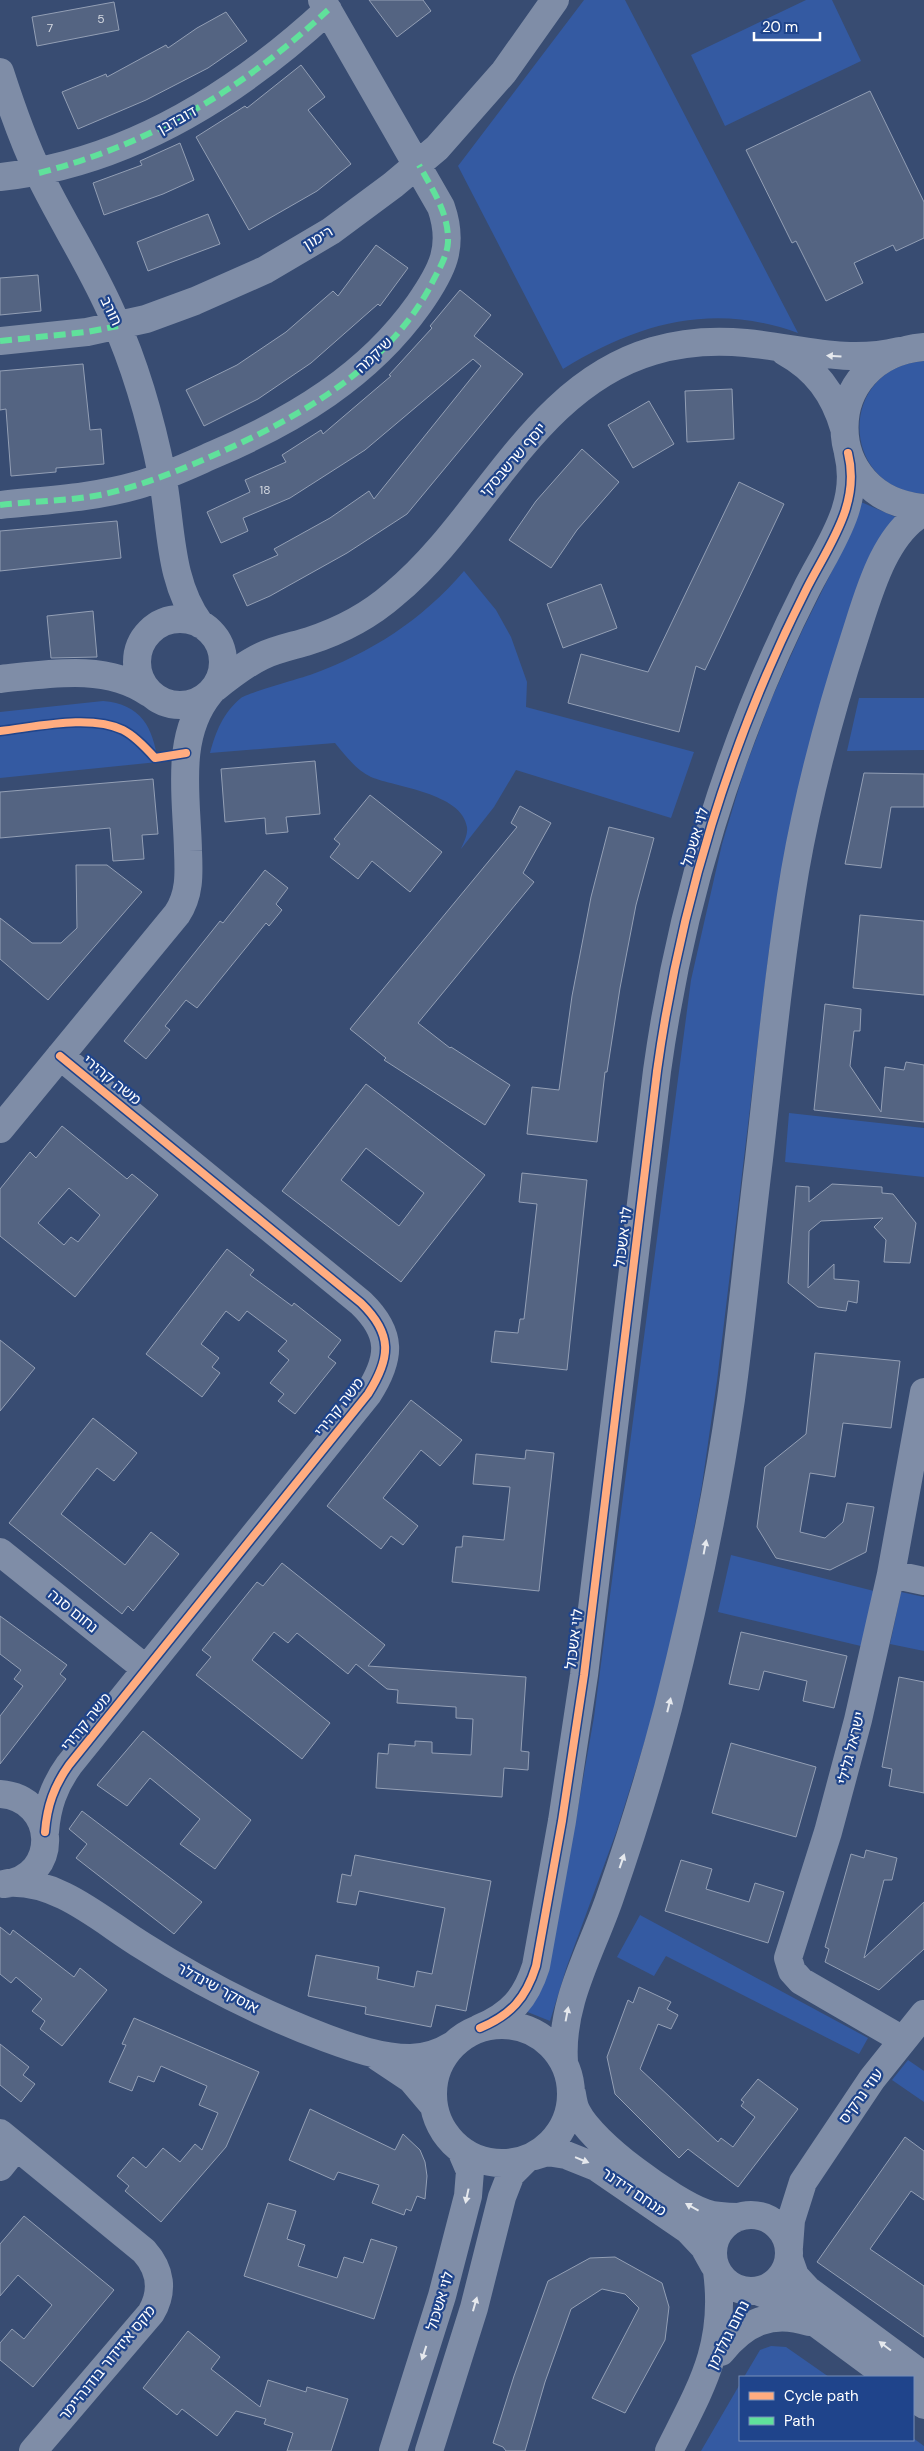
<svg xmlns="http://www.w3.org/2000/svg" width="924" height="2451" font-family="'DM Sans','Noto Sans Hebrew',sans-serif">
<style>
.green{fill:#345aa2}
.building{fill:#546482;stroke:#939fb5;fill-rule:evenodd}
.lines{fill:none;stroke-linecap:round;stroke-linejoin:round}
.minor{stroke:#7f8da7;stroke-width:28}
.quiet{stroke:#60e19b;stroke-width:6;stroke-dasharray:12 6;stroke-linecap:butt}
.cycleway-casing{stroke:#1f448b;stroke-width:11}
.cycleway{stroke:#ffac80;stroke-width:8}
.oneway{fill:#e5e8ed}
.labels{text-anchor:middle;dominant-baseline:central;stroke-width:4.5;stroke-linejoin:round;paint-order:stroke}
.number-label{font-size:12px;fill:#d4d8e0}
.street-label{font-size:15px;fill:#fff;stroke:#1f448b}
</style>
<rect width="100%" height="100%" fill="#384c72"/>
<path class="green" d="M584 0H625L798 333C713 302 638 323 563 369L458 166Z
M806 0H832L861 61 725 126 691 55Z
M924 361V494C838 488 838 367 924 361Z
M861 502 898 518 792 821 769 951 717 1381 702 1485 683 1590 654 1712 617 1830 567 1966 550 2021 525 2011 574 1830 594 1717 691 980 722 844 744 771 771 700 802 631 854 527Z
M464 571 496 610 511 637 527 682 526 707 694 752 671 818 516 770 494 807 461 849C464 842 468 834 467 827 462 793 395 787 371 777 356 770 345 755 335 743L210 753C216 731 223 713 241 698 248 693 298 679 310 675 371 653 422 620 464 571Z
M859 698H924V750L847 751Z
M103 701C141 704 153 727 158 762L0 778V712Z
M789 1113 924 1128V1177L785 1162Z
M731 1555 874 1591 865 1647 718 1612Z
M901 1592 924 1597V1651L890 1644Z
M640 1915 868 2038 859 2054 666 1956 654 1976 617 1957Z
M908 2060 924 2071V2102L892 2080Z
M771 2346 786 2347 829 2377H744L760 2350Z
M740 2384V2440L913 2438 924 2446V2451H701Z"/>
<path class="building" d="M369 0H423L431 11 397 37Z
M114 2 119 30 37 46 32 17Z
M226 12 247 41 208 68 146 100 78 129 62 92 106 74 107 77 166 45 168 48 197 28Z
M301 65 325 97 308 110 351 164 317 191 249 230 196 137 245 106 247 108Z
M870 91 924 202V238L896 251 893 245 854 263 863 283 826 301 796 241 792 243 746 150Z
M180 143 194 180 163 194 104 215 93 183 142 165 140 161Z
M208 214 220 244 148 271 137 242Z
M376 245 408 268 380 306 378 304 311 363 258 399 204 426 186 390 237 365 286 332 333 291 338 296Z
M38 275 41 311 0 315V278Z
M460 290 491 315 474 336 523 374 407 514 347 553 270 596 247 606 233 575 278 555 274 549 330 518 369 491 374 499 481 366 473 359 365 450 290 498 243 518 248 531 221 543 207 512 250 492 245 480 286 462 282 455 321 430 323 434 391 376 389 375 432 328 430 326Z
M83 364 90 430 101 429 104 464 56 468V472L11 476 6 409 0 410V371Z
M732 389 734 439 687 442 685 391Z
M649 401 674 444 633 468 608 425Z
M582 449 619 482 577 530 551 568 509 540 536 501Z
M739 482 784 504 705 670 696 666 679 732 568 703 581 654 648 672Z
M117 521 121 558 0 571V531Z
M601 584 617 628 563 648 547 604Z
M93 611 97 657 51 658 47 616Z
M315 761 320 814 286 817 288 832 266 834 265 818 225 822 221 769Z
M864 773 924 774V807H891L881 868 845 864Z
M153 779 158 834 142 835 144 859 113 861 110 828 0 838V792Z
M370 795 442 852 410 892 372 861 358 879 330 857 340 844 334 839Z
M520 806 551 823 523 873 534 882 418 1023 450 1048 451 1047 510 1085 485 1125 384 1060 386 1058 350 1029 517 827 511 823Z
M609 827 654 838 636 905 620 988 607 1072H605L597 1142 527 1134 532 1087 559 1090 572 996 591 897Z
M76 865H107L142 892 48 1000 0 959V918L32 943H61L77 928Z
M265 870 288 888 276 904 282 910 269 926 266 923 197 1008 186 1000 165 1026 170 1030 146 1059 124 1041 220 921 223 923Z
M860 915 924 921V995L853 988Z
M825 1004 861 1009 860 1031H854L850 1066 881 1112 885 1067 904 1070 906 1062 924 1065V1122L814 1110Z
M366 1084 485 1175 401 1282 282 1191ZM366 1148 424 1193 399 1226 341 1180Z
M62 1126 127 1179 132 1174 158 1195 75 1297 0 1236V1189L30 1152 36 1158ZM69 1188 100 1215 78 1242 71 1237 64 1245 38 1223Z
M522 1173 587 1180 567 1370 491 1362 495 1331 518 1333 520 1319H524L537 1204 519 1202Z
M832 1184 882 1187V1193L893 1194 916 1223 910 1263 884 1262 886 1240 874 1227 883 1218 821 1221 809 1231 808 1288 834 1264V1279L859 1281 857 1303 848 1301 846 1311 818 1307 788 1283 796 1186 809 1187V1202Z
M227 1249 254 1270 250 1275 292 1306 294 1303 341 1340 328 1357 336 1363 295 1414 278 1401 284 1394 270 1383 289 1360 278 1351 287 1341 247 1311 239 1321 226 1311 201 1344 219 1358 212 1367 220 1373 202 1397 146 1354Z
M0 1340 35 1368 0 1411Z
M815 1353 900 1361 891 1428 843 1423 835 1477 810 1473 800 1532 825 1538 843 1522 847 1503 874 1507 866 1552 830 1570 776 1558 757 1527 765 1467 806 1434Z
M411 1400 462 1440 440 1466 421 1450 383 1498 418 1526 403 1545 391 1536 381 1549 327 1506Z
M93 1418 137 1453 114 1481 97 1468 61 1514 125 1565 151 1532 179 1554 133 1611 128 1606 122 1614 9 1523Z
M526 1450 554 1453 539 1591 452 1582 456 1547H462L463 1536 504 1540 510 1487 473 1484 476 1454 525 1459Z
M282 1563 385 1645 368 1666 526 1677 521 1751 529 1752 528 1770 504 1768 502 1797 376 1788 378 1753 388 1754 389 1744 415 1746V1741L432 1742V1753L471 1755 473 1719 456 1718V1707L397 1703 398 1690 387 1689 356 1664 348 1674 297 1633 288 1643 274 1632 252 1660 330 1723 302 1759 196 1675 211 1657 202 1650 257 1582 263 1586Z
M0 1616 67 1665 60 1674 66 1679 0 1764V1716L23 1686 14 1679 21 1670 0 1654Z
M741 1632 847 1656 834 1708 803 1701 807 1681 764 1671 759 1690 729 1684Z
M899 1677 924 1682V1793L889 1786 892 1769 882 1767Z
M143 1731 251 1820 215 1869 180 1844 200 1819 150 1778 127 1806 97 1785Z
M731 1743 816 1767 796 1837 712 1813Z
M82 1811 202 1902 174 1934 76 1858 87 1844 69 1829Z
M866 1850 897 1858 892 1880H884L864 1958 924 1902V1949L879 1990 825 1962 829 1949 825 1947 851 1854 864 1858Z
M355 1855 491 1881 466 2011 436 2005 431 2027 365 2014 366 2007 308 1996 316 1955 379 1967 377 1979 414 1987 417 1971 432 1974 445 1908 359 1891 356 1905 337 1902 342 1874 351 1876Z
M681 1860 712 1869 706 1889 749 1902 755 1883 784 1892 768 1943 665 1911Z
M0 1927 10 1935 13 1930 74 1977 80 1968 107 1990 62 2046 40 2029 45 2021 32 2011 42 1999 16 1977 11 1983 0 1974Z
M639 1987 671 2002 667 2009 678 2015 671 2029 658 2024 640 2069 718 2142 721 2138 733 2147 755 2117 741 2106 744 2102 741 2100 758 2079 798 2109 738 2187 688 2149 679 2158 615 2094 607 2057 628 2000 633 2003Z
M134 2018 259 2072 226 2147 161 2222 125 2191 129 2186 117 2176 133 2157 146 2168 163 2148 180 2162 195 2144 202 2150 218 2113 199 2105 207 2086 161 2066 154 2082 138 2076 132 2091 109 2082 126 2045 122 2044Z
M0 2044 29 2067 23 2075 35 2084 21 2102 0 2085Z
M310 2109 395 2150 403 2134 420 2150 425 2162 427 2176 425 2199 417 2196 411 2211 406 2209 404 2215 372 2203 379 2185 338 2172 334 2180 289 2160Z
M905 2137 924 2151V2200L911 2191 870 2249 924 2286V2337L817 2262Z
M268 2203 296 2211 287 2239 305 2245 298 2266 337 2278 344 2257 363 2263 371 2239 397 2247 374 2319 244 2276Z
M24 2216 114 2290 33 2387 0 2360V2343L12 2329 24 2339 52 2305 18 2275 0 2296V2244Z
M615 2257 662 2283 669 2307 665 2340 625 2413 592 2398 639 2308 625 2294 602 2289 571 2309 545 2382 525 2451H506L503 2447 493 2443 514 2376 548 2281 590 2258Z
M188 2331 220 2357 211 2369 260 2407 268 2380 306 2392 307 2387 348 2399 331 2451H287L293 2433 264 2424 266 2419 236 2411 217 2436 182 2409 177 2415 143 2388Z"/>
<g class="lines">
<path class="minor" d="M0 72C11 106 23 141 39 174 62 222 92 267 113 316 136 367 151 420 162 475 172 526 168 580 200 624
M0 177C126 164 236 95 328 10
M0 341 87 332 146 319 195 301 265 270 331 231 393 185 437 148 504 72 555 0
M924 347C818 356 818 499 924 508
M785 352C816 369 834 394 844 428
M0 505C46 500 93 498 138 485 165 477 190 465 215 454 294 420 368 376 419 304 442 271 455 247 441 207L322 0
M137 662a43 43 0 1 1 86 0a43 43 0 1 1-86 0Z
M0 679C48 674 106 663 149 693
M215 688C230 676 245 664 262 656 277 649 293 646 309 641 340 631 369 616 394 594 484 520 533 386 653 351 683 342 714 340 746 343 799 348 846 364 899 351
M0 1129 177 914C190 894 189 874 188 851 187 798 174 737 210 693
M0 1552 146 1669
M891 1574 924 1581
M0 1794C58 1798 61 1878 4 1884
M45 1832C47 1806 54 1786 69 1765L368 1394C391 1358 393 1334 361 1303L60 1056
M8 1883C59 1880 102 1921 143 1946 201 1983 262 2014 326 2038 353 2048 381 2058 410 2058 426 2058 440 2053 453 2045
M433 2094a69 69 0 1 1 138 0a69 69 0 1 1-138 0Z
M480 2028C511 2015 526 1998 536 1966L562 1821 584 1675 657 1071C680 905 730 740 806 590 828 546 861 505 848 453
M903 2040 801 1981 792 1971 788 1958 828 1832 858 1720 891 1574 924 1392
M378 2057 411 2079 433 2105
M564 2062C560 2004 590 1954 609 1900 631 1837 651 1773 668 1708 694 1606 716 1503 731 1399 742 1319 749 1239 759 1159 770 1063 779 966 795 871 809 791 830 713 855 636 868 596 884 533 924 512
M572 2094C573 2100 574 2107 577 2112 593 2144 672 2201 705 2213 716 2217 728 2217 739 2217
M0 2133 144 2251C161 2270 164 2291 151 2313L33 2451
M534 2156 547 2152 566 2155 596 2167 688 2230 704 2247 714 2265
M0 2167 16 2147
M713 2253a38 38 0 1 1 76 0a38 38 0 1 1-76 0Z
M789 2247 791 2220 803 2182 872 2079 924 2014
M789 2259 795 2276 808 2290 924 2376
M757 2291 790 2304 889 2377
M721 2352C745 2322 772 2310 809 2322
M913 2396 924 2405
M393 2451 442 2296 468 2196 470 2171 461 2150
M429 2451 474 2308 502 2197 511 2174 525 2160
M669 2451C701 2387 727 2346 717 2271"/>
<path class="quiet" d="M39 173C151 144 243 89 328 10
M0 341 87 332 118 326
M0 505C34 501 72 501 105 494 143 485 178 471 212 456 296 419 385 370 430 287 437 272 447 258 448 242 449 213 432 189 419 165"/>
<g class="cycleway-casing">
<path id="cycleway" d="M0 731C36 727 90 714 123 730 135 736 146 748 155 758L186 753
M45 1832C47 1806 54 1786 69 1765L368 1394C391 1358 393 1334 361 1303L60 1056
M480 2028C511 2015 526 1998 536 1966L562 1821 584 1675 657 1071C680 905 730 740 806 590 828 546 861 505 848 453"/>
</g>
<use href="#cycleway" class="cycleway"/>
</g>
<defs><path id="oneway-solid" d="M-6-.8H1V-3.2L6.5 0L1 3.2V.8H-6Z" transform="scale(1.25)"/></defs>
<g class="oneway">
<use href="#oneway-solid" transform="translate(834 356) rotate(-176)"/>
<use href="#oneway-solid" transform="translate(705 1547) rotate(-79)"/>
<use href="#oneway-solid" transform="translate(669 1705) rotate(-76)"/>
<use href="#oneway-solid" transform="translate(622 1861) rotate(-71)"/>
<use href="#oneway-solid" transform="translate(567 2014) rotate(-79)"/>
<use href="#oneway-solid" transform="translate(582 2160) rotate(22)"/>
<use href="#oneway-solid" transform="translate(467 2196) rotate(102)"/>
<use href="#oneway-solid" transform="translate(692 2207) rotate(-151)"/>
<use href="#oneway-solid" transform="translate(475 2304) rotate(-74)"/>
<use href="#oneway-solid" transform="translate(885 2346) rotate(-143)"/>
<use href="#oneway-solid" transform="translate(424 2353) rotate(108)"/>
</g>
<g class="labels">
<g class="number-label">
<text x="101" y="19">5</text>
<text x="50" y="28">7</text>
<text x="265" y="490">18</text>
</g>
<g class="street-label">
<text transform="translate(177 120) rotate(-29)">דובדבן</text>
<text transform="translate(318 238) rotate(-31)">רימון</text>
<text transform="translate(111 311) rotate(65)">חורב</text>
<text transform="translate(374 355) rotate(-44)">שיקמה</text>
<text transform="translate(513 460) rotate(-49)">יוסף שרשבסקי</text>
<text transform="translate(695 837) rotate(-73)">לוי אשכול</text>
<text transform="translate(112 1080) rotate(39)">משה קהירי</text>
<text transform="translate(623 1237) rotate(-83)">לוי אשכול</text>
<text transform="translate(339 1407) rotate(-52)">משה קהירי</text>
<text transform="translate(73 1611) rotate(39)">נחום סנה</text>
<text transform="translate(574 1639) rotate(-83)">לוי אשכול</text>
<text transform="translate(86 1722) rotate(-51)">משה קהירי</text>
<text transform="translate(851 1748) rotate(-76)">ישראל גלילי</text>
<text transform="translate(218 1988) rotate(28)">אוסקר שינדלר</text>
<text transform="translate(861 2096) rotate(-54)">עוזי נרקיס</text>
<text transform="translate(634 2192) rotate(34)">מנחם דידנר</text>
<text transform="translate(440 2301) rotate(-73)">לוי אשכול</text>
<text transform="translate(728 2335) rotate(-63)">נחום גולדמן</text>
<text transform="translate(107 2363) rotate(-51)">מקס איזידור בודנהיימר</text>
</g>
</g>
<rect x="739" y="2376" width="175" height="65" fill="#1f448b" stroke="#798fb9"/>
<rect x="749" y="2392" width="25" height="8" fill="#ffac80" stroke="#798fb9"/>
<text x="784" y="2401" font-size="15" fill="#ffffff">Cycle path</text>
<rect x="749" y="2417" width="25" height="8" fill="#60e19b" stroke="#798fb9"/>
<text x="784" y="2426" font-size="15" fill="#ffffff">Path</text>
<path d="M754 32v8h66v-8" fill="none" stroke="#ffffff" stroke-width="2.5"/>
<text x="762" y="32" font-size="15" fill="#ffffff" stroke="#1f448b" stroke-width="4" paint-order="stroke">20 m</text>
</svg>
